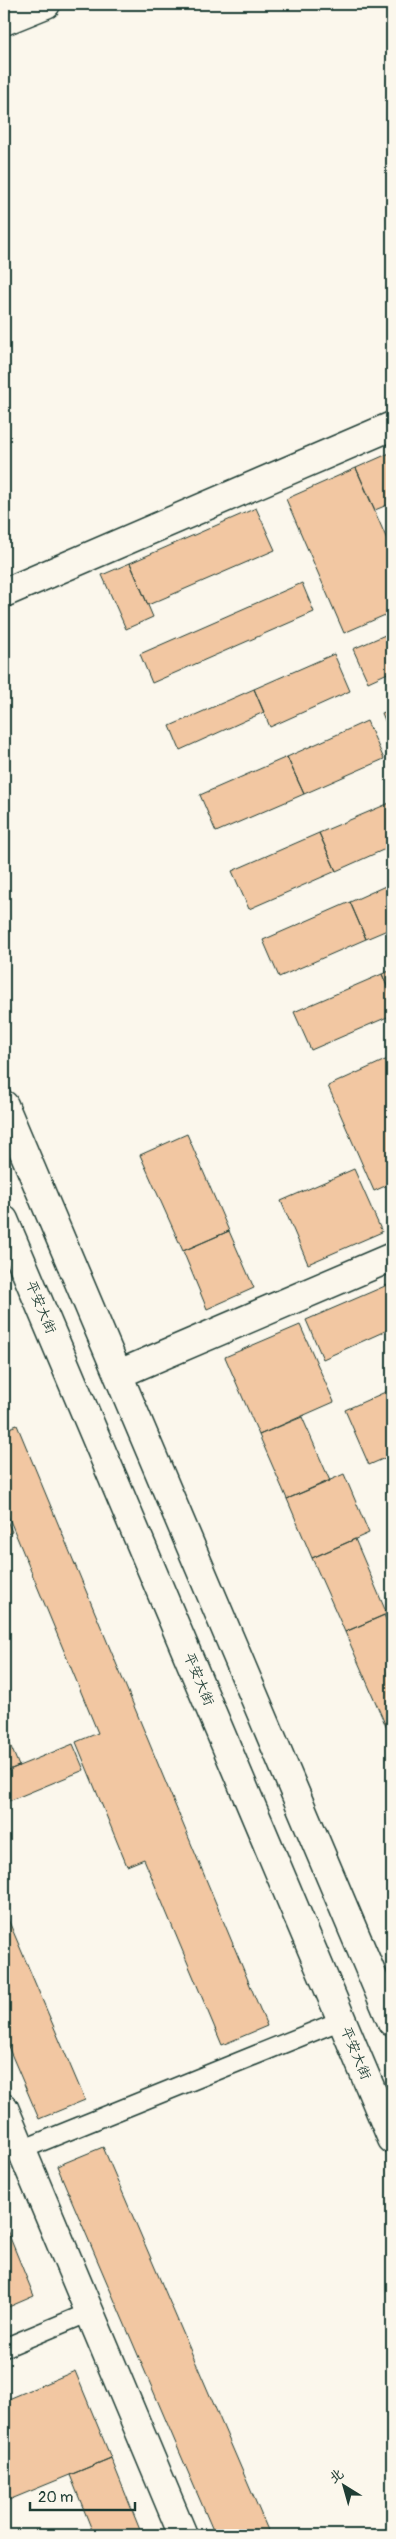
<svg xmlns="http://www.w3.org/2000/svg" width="396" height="2539" font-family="Pangolin,'LXGW WenKai TC',sans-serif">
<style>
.building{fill:#f2c7a2;stroke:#1f3d34}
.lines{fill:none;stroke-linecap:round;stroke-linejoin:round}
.lane-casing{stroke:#1f3d34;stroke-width:21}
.street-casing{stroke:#1f3d34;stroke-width:31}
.secondary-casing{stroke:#1f3d34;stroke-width:31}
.lane{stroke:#fbf7ec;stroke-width:18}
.street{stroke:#fbf7ec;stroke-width:28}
.secondary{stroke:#fbf7ec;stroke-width:28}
.labels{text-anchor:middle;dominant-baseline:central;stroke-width:4;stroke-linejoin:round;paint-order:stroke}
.street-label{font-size:14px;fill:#1f3d34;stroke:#fbf7ec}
</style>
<rect width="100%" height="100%" fill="#fbf7ec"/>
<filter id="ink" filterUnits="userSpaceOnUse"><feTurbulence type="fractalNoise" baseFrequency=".02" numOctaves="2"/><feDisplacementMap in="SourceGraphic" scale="10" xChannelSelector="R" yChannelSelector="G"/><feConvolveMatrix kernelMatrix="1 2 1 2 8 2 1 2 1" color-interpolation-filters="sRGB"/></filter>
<g filter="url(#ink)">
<path class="building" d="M392 452V503L375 510 356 468Z
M356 468 392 551V612L344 633 286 499Z
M256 508 275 550 148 605 130 563Z
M130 563 153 617 126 629 102 575Z
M302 583 314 612 152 683 140 654Z
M392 632V671L368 682 353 649Z
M334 654 350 691 270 727 254 689Z
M254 689 264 712 180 750 170 726Z
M392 709V738L382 713Z
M367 721 384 759 304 794 287 757Z
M287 757 304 794 216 832 200 795Z
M392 802V846L336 871 319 833Z
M319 833 336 871 249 909 232 871Z
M392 883V928L366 939 350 902Z
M350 902 366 939 279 977 263 940Z
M392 970V998L382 974Z
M382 974 392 998V1015L311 1050 294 1012Z
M392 1057V1183L374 1191 328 1086Z
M187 1134 229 1231 183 1251 140 1155Z
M354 1169 382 1232 308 1264 281 1201Z
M229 1231 254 1288 207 1309 183 1251Z
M392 1283V1328L323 1359 306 1320Z
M300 1325 334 1402 259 1435 225 1357Z
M392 1389V1455L369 1465 345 1410Z
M302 1417 330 1481 287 1499 259 1435Z
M17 1425 267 2026 222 2045 144 1859 127 1866 76 1742 98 1733 4 1506V1430Z
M344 1474 369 1533 312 1558 287 1499Z
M4 1514 12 1532 4 1536Z
M355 1539 387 1614 345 1632 312 1558Z
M384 1615 392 1633V1740L345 1632Z
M4 1730 19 1766 4 1772Z
M73 1744 84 1770 4 1803V1772Z
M4 1910 85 2100 39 2119 4 2037Z
M103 2147 270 2535H215L57 2166Z
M4 2223 34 2296 4 2309Z
M75 2371 111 2458 4 2502V2401Z
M111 2458 142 2535H94L70 2475Z"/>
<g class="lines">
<g class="lane-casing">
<path id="lane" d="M21 2150 342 2020
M4 2348 90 2312"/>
</g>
<g class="street-casing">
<path id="street" d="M4 593 392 426
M119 1374 392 1257
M4 2108 183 2535"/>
</g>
<g class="secondary-casing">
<path id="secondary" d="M4 21 46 4
M4 1105 392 2022
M4 1220 392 2139"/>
</g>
<use href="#lane" class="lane"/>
<use href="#street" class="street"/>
<use href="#secondary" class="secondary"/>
</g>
</g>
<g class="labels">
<g class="street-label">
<text transform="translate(41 1307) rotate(67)">平安大街</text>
<text transform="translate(199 1679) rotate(67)">平安大街</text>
<text transform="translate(356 2053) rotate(67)">平安大街</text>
</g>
</g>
<rect width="396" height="2539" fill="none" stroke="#fbf7ec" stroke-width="20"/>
<rect x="10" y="10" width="376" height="2519" fill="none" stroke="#1f3d34" stroke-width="2" filter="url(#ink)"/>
<g transform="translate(344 2486) rotate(323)" stroke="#fbf7ec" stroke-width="4" paint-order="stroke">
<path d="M0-4L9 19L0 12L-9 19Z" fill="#1f3d34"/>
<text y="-8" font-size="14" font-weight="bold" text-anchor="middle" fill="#1f3d34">北</text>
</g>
<path d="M30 2502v8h105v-8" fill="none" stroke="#1f3d34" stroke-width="2.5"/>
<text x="38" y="2502" font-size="15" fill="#1f3d34" stroke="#fbf7ec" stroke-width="4" paint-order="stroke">20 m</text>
</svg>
